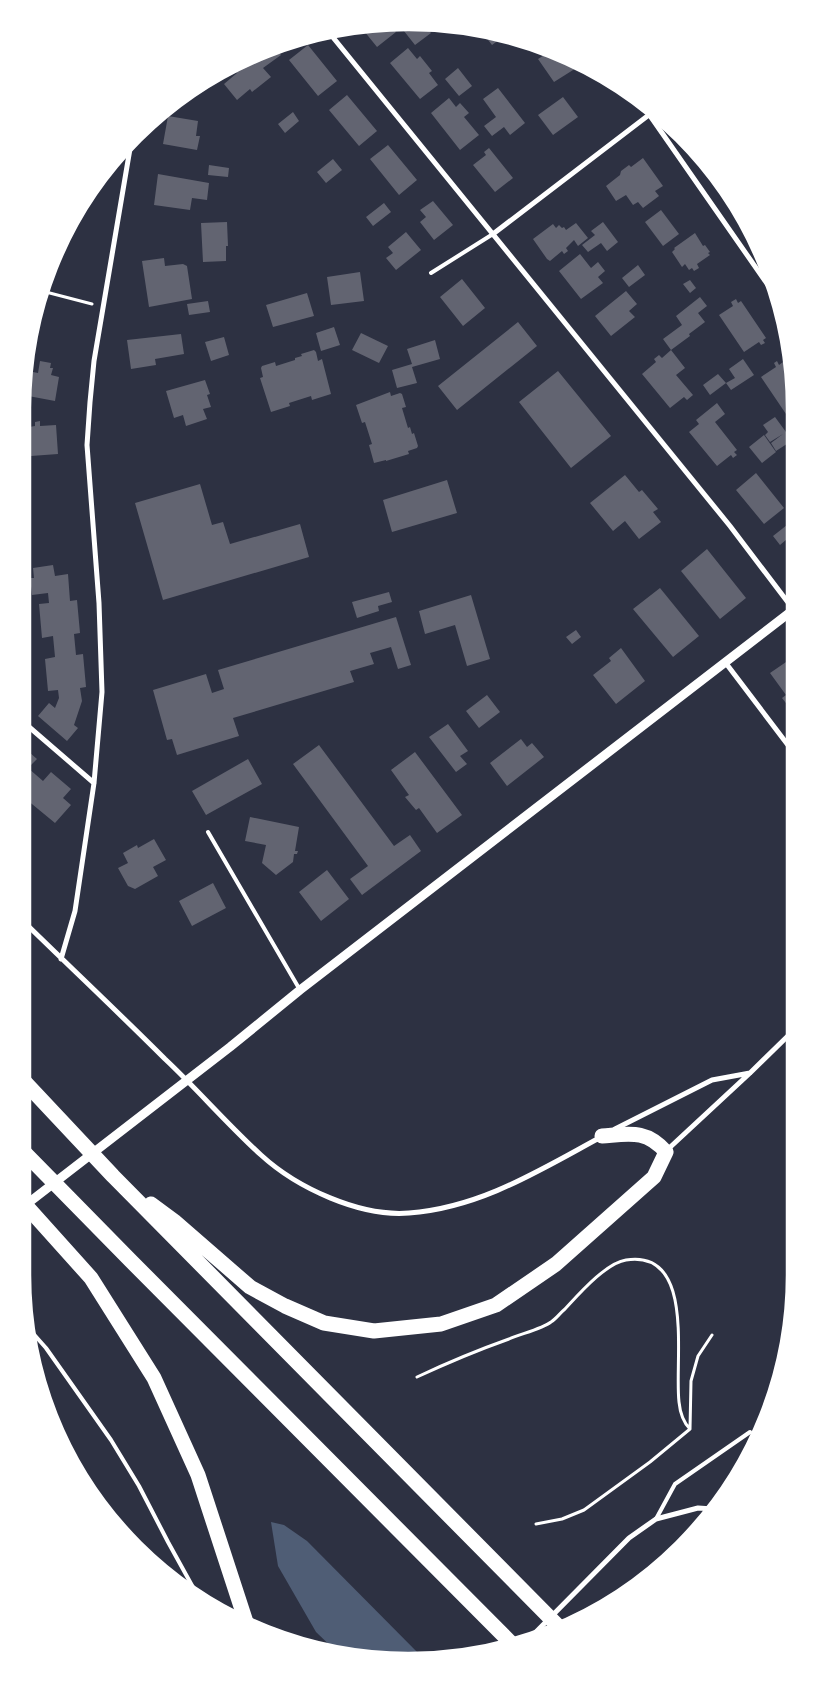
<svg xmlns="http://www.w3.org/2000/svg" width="817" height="1683" font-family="Inter,sans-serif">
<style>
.water{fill:#4f5d75}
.building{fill:#626471}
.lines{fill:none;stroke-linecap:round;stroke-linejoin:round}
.path{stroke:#fff;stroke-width:3}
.service{stroke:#fff;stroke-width:4}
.minor{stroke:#fff;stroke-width:5}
.tertiary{stroke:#fff;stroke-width:9}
.motorway{stroke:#fff;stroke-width:15}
.rim{fill:none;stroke:#fff;stroke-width:2.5}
</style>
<rect width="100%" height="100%" fill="#2d3142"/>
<path class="water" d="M271 1522 284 1525 307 1541 422 1657 339 1654 316 1632 278 1566Z"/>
<path class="building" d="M407 21 423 23 431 33 415 45 400 26Z
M388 23 396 32 377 47 360 26Z
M492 31 495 32 500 39 492 45 485 36Z
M308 45 337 81 318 96 289 60Z
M274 47 281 55 263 68 271 77 252 92 250 89 237 100 224 84 237 73 231 66 261 51Z
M408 48 417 59 420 56 432 71 429 73 438 85 420 99 390 63Z
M557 51 581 65 554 82 538 59 549 52 551 55Z
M458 68 472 86 459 96 445 79Z
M498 88 525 123 510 135 504 127 492 136 484 126 496 117 483 99Z
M347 95 377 131 359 146 329 110Z
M563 97 578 117 553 135 538 115Z
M449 98 456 107 460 103 469 113 464 117 479 135 460 150 431 113Z
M293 112 299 121 285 133 278 124Z
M168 116 198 121 196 136H200L197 150 163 144Z
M388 145 417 180 399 195 370 159Z
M489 148 513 178 495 192 473 165 486 155 484 152Z
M643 158 663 186 655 191 659 196 643 208 638 202 633 205 626 195 616 201 606 186 620 175 621 171 629 165 631 167Z
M333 159 342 170 326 183 317 172Z
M209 165 229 168 228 177 208 175Z
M158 174 209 183 207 200 192 198 190 210 154 205Z
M433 201 453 225 434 240 420 222 426 217 420 210Z
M384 203 391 212 373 226 366 217Z
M661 210 679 234 663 246 645 222Z
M227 222 228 246H226V261L203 262 201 223Z
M603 222 618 242 607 251 601 243 588 252 582 245 595 235 591 231Z
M576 223 588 238 578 246 574 240 566 248 568 251 564 254 562 251 550 261 547 259 533 239 553 224 556 228 559 225 562 228 564 227 566 230Z
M406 232 421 250 396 270 386 258 393 253 388 247Z
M695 233 703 246 705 245 710 252 708 253 710 255 697 264 699 268 694 271 692 268 689 270 685 264 682 267 672 252 675 249 674 248Z
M580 254 591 268 598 262 605 271 598 277 603 283 581 299 559 271Z
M164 258 165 266 183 264 187 266 192 299 149 307 142 261Z
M638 265 645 275 629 287 622 278Z
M360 272 364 301 331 305 327 277Z
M462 279 485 308 463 326 440 297Z
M690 280 696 288 690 293 683 284Z
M626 291 637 304 629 311 635 317 611 336 595 316Z
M307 293 314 316 273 327 266 305Z
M700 297 707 306 698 313 705 322 689 334 690 336 671 350 663 339 682 325 676 316Z
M736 299 738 303 741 301 766 338 763 340 765 343 761 345 759 342 744 352 719 315 733 306 731 302Z
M208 301 210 312 189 315 187 304Z
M32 322 35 333 29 334V333Z
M518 322 537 346 457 410 438 386Z
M334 327 340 345 321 351 316 333Z
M361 333 388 346 379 363 352 350Z
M181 334 184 354 155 359 156 365 131 369 127 340Z
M224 337 229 355 211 361 205 342Z
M435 340 440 359 412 367 417 383 397 388 392 370 412 364 407 349Z
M314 350 316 352 318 361 322 359 331 394 312 400 311 396 289 403 290 406 271 412 260 378 263 377 261 368 262 366 275 362 276 366 295 360V358L302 356 301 354Z
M671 350 685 368 676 375 693 395 687 400 684 397 670 408 642 374 656 362 654 359 659 355 662 358Z
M743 359 754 375 731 390 726 383 735 378 729 369Z
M40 361 51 363 50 368H53L51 375 59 377 55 401 23 395 28 371 38 373Z
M777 361 779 365 783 362 792 376 793 410 786 414 761 377 776 367 774 363Z
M558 371 611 436 571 468 519 402Z
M718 374 726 383 710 395 703 385Z
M205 380 210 394 207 395 211 407 203 409 207 419 186 426 183 415 174 418 166 391Z
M390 392 391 396 400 393 402 394 406 407 402 408 408 428 410 427 412 434 414 433 418 446 417 448 408 451 409 454 386 461V460L374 463 369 445 372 444 365 422 362 423 356 405Z
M717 403 725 414 715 422 737 450 734 452 737 455 733 458 731 455 717 466 689 432 699 424 696 420Z
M775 417 786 432 793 428V440L776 451 771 443 783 434 770 442 765 435 768 432 763 425Z
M40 421V426L56 425 58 454 31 456V452H25L24 444 21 445V441H24L23 428 35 426V422Z
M764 435 776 452 762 463 749 447Z
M756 473 784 508 764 524 736 490Z
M625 475 639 492 642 490 658 509 653 512 661 522 639 539 625 521 613 531 590 503Z
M447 480 457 513 392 532 383 500Z
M200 484 212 525 223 522 230 544 300 524 309 557 163 600 135 503Z
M787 525 793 534 780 545 773 536Z
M707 549 746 598 720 619 681 571Z
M53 565 55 576 68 574 70 601 77 600 80 633 74 634 76 655 83 654 86 687 80 688 82 701 74 725 78 728 67 741 38 716 49 703 55 708 59 698 58 690 48 691 45 659 55 657 53 636 42 638 39 604 49 603 48 593 32 595 30 578H34L33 568Z
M660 588 699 636 673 657 633 609Z
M389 592 392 602 378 606 379 611 357 618 352 602Z
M471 595 490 659 467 666 455 625 425 634 419 611Z
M396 617 411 665 398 669 391 647 370 653 374 664 350 671 354 682 233 718 239 736 177 755 172 739 167 740 153 690 206 674 212 693 224 689 218 670Z
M576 630 581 637 572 644 566 637Z
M621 648 645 681 616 704 593 675 611 661 609 658Z
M789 660 794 666V703L789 707 782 698 786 695 770 673Z
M487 695 500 712 479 728 466 711Z
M448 724 468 751 460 756 467 764 456 772 429 737Z
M521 739 527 747 532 743 544 757 507 786 490 763Z
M21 745 37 759 28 768 43 781 51 772 71 789 63 798 71 805 55 823 21 795Z
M319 745 394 846 410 835 421 851 362 895 350 879 368 866 293 764Z
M415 752 462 815 437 833 419 808 416 810 405 797 409 795 391 770Z
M248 759 262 784 206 815 192 791Z
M250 817 299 827 295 851H298L297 854H294L293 862 276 875 262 863 266 845 245 841Z
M154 839 166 860 153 867 158 876 135 889 128 886 118 868 128 863 123 853 137 845 138 848Z
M327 870 349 899 321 921 299 892Z
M213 883 226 908 192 926 179 901Z"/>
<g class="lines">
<path class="path" d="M42 291 92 304
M417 1377C447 1363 478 1350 509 1339 520 1334 542 1329 551 1322 556 1319 560 1313 565 1309 579 1294 606 1263 626 1260 696 1249 674 1361 679 1402 680 1412 683 1422 690 1429
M536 1524 562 1519 584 1510 650 1462 690 1429 691 1381 698 1356 712 1335"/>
<path class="service" d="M431 273 493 234
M208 832 300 990
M30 1330 46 1348 111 1440 139 1486 168 1542 200 1600
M656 1519 675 1484 750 1432"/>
<path class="minor" d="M327 30 730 526 793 609
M637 97 777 298
M493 234 654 111
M725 662 794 753
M21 720 94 783
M21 919C69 966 118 1012 165 1059 198 1090 228 1125 261 1155 297 1188 360 1217 409 1213 480 1208 540 1170 601 1137
M61 959 75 911 94 783 102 692 99 603 87 445 90 402 94 361 132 137
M615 1129 712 1080 750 1073
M666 1151 750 1073 795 1029
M532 1636 629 1538 656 1519 698 1508 713 1509"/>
<path class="tertiary" d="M23 1207 230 1047 300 990 793 610"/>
<path class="motorway" d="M21 1078 113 1176 560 1628
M21 1149 130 1260 511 1643
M21 1200 91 1278 154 1378 198 1475 247 1625
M151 1204 174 1221 250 1287 285 1306 324 1323 374 1331 441 1324 496 1305 556 1264 654 1177 666 1152C646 1129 629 1134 602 1136"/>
</g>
<path d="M0 0H817V1683H0ZM408 30H409A378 378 0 0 1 787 408V1275A378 378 0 0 1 409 1653H408A378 378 0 0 1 30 1275V408A378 378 0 0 1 408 30Z" fill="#fff" fill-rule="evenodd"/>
<path class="rim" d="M408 30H409A378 378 0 0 1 787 408V1275A378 378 0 0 1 409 1653H408A378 378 0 0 1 30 1275V408A378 378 0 0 1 408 30Z"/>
</svg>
